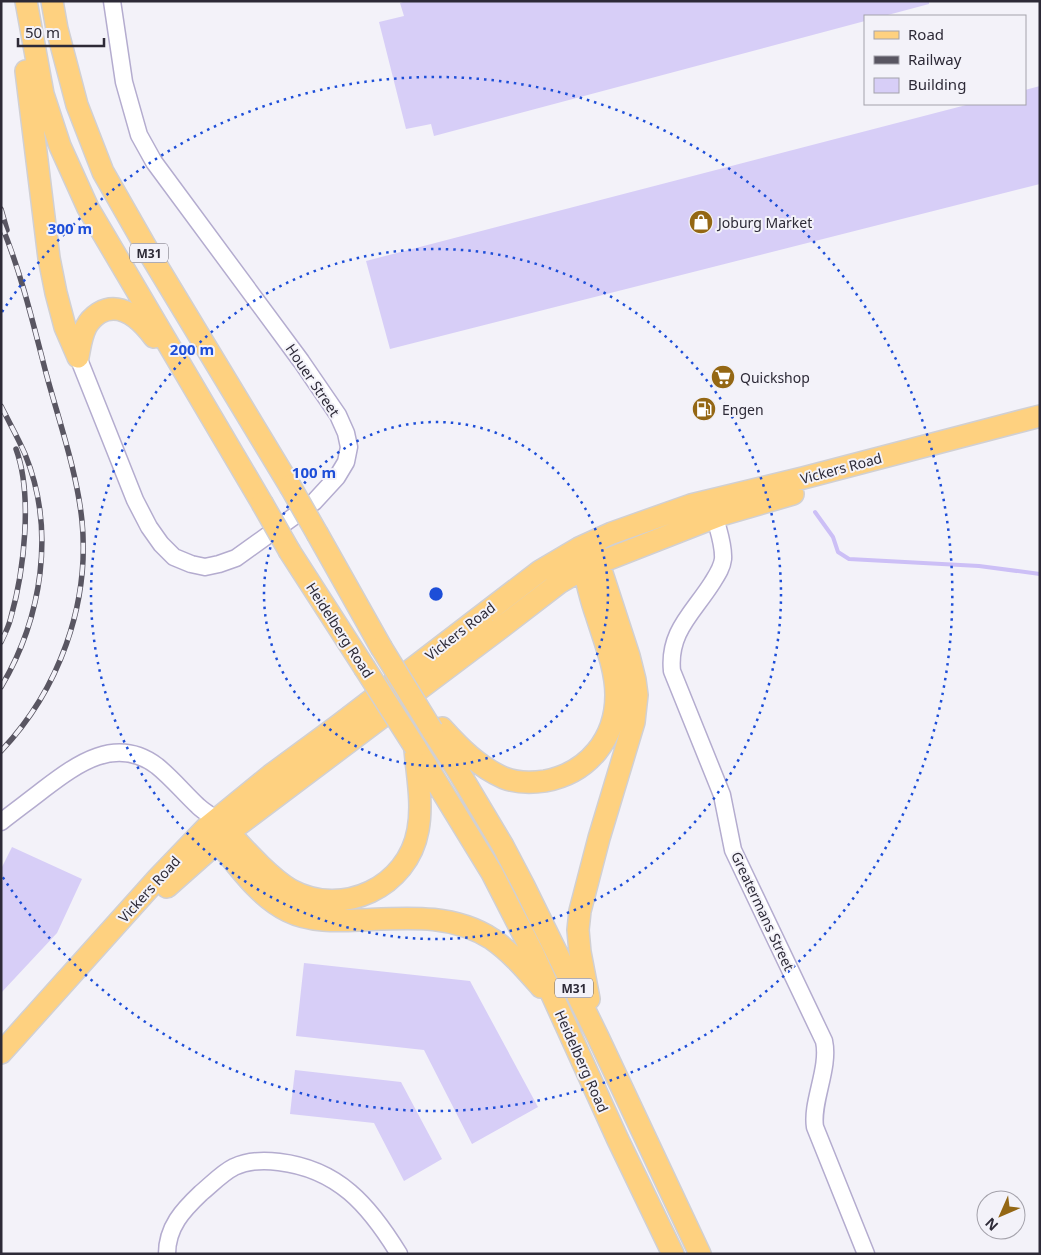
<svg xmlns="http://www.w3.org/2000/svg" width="1041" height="1255" font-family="'Noto Sans',sans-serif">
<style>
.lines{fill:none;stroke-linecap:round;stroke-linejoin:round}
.stream{stroke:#ccbff6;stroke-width:4}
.building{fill:#d7cef7}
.minor-casing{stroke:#b4accf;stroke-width:19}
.major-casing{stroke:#d1d0d3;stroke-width:24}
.minor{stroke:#fff;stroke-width:16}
.major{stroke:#fed180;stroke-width:21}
.rail-casing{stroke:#595662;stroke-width:5.5}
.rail{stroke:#f3f2f9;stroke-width:4;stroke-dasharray:11;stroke-linecap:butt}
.major-bridge-casing{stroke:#d1d0d3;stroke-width:24;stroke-linecap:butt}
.major-bridge{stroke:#fed180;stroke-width:21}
.ring{fill:none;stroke:#1d4ed8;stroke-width:2.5;stroke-dasharray:2.5 5}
.labels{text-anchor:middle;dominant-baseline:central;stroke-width:4;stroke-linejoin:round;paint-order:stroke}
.shield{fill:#f3f2f9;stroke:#686671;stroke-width:1}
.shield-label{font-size:12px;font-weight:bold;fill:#2d2a37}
.poi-label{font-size:14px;fill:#2d2a37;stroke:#f3f2f9;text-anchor:start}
.street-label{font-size:14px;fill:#2d2a37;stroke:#f3f2f9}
.centre{fill:#1d4ed8;stroke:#f3f2f9;stroke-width:2.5}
.ring-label{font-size:15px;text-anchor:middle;font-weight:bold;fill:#1d4ed8;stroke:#f3f2f9;stroke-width:4;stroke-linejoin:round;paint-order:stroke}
</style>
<rect width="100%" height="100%" fill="#f3f2f9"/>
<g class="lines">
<path class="stream" d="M815 512 833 537 838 552 849 559 979 566 1040 574"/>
</g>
<path class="building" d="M406 1H929V4L884 16H865V21L434 136 431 124 406 129 379 22 404 16 400 3Z
M1040 86V184L390 349 366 261 970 104H1025V90Z
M12 847 82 879 57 933 1 993V869Z
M304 963 470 981 538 1107 472 1144 424 1050 296 1036Z
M295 1070 401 1082 442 1159 404 1181 374 1123 290 1114Z"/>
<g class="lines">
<g class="minor-casing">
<path id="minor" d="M78 357 135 500 149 527 161 544 174 557 191 564 205 567 219 564 236 558 314 502 337 477 346 462 349 447 346 433 338 415 301 361 154 162 139 135 124 82 112 1
M715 517C718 530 724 545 723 559 722 568 717 575 712 583 693 613 668 632 672 671L722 795 733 850 824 1041C830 1068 811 1102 815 1127L866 1254
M1 822C15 811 30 800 44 789 77 764 116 735 157 766 172 778 184 793 198 806 203 811 210 815 216 819
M167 1254C167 1227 183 1210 201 1193 212 1184 222 1173 234 1167 249 1160 264 1160 279 1162 338 1169 369 1205 399 1254"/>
</g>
<g class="major-casing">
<path id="major" d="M26 1 43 94 60 146 88 208 262 503
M52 1 57 29 77 105 103 172 151 256 290 486
M26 71 49 258 56 293 65 327 78 357
M78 357C80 347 81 337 86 327 89 321 93 317 99 313 121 300 142 321 154 337
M318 535 381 647
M290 552 364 667
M442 728C460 748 479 767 504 778 517 783 532 783 545 781 588 773 616 739 616 695 616 668 604 640 596 614 589 595 585 575 581 555
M432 730 457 769 503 846 524 886 598 1037 700 1254
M415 747 492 873 533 953 618 1140 673 1254
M219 822C239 843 267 876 291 890 343 918 408 887 418 830 423 804 417 775 415 749
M209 831C233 858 254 894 288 911 310 922 336 921 359 920 405 918 452 913 492 939 511 952 526 970 541 987
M167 887 229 832 507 623 559 583 583 569 721 515 793 494
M589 999 580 952 578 930 580 911 599 838 634 722 637 695 635 680 629 656 599 564 595 550
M1 1053 158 878 206 828 271 775 339 725 540 571 579 548 612 533 691 505 803 478 1040 416"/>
</g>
<use href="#minor" class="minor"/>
<use href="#major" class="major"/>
<g class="rail-casing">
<path id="rail" d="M1 209 7 230
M1 224C21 272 33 323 46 373 59 421 77 472 82 521 90 604 59 690 1 751
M1 406C9 422 18 438 25 454 56 530 42 618 1 687
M1 642C5 634 9 626 11 617 24 571 33 495 16 449"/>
</g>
<use href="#rail" class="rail"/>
<g class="major-bridge-casing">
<path id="major-bridge" d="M290 486 318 535
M262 503 290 552
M381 647 432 730
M364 667 415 747"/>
</g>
<use href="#major-bridge" class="major-bridge"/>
</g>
<g class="ring">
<circle cx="436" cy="594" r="172"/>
<circle cx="436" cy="594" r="345"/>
<path d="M2 312A517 517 0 1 1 2 876"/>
</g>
<defs>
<g id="shop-disc" transform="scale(1.25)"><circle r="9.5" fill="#946714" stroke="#f3f2f9"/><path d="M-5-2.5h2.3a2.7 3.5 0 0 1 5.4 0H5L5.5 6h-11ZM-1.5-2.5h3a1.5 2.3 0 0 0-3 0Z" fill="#fff"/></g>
<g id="supermarket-disc" transform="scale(1.25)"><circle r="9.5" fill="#946714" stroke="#f3f2f9"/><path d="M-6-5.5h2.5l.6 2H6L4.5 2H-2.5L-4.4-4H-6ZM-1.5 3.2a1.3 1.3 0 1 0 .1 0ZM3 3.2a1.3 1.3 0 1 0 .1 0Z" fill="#fff"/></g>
<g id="fuel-disc" transform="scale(1.25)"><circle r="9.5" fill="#946714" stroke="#f3f2f9"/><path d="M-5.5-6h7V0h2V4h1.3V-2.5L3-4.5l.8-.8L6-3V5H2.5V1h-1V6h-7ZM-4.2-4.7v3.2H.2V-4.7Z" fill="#fff"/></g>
</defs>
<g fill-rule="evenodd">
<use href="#shop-disc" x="701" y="222"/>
<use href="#supermarket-disc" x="723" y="377"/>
<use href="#fuel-disc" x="704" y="409"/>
</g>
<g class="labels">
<g class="shield">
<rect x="130" y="243.5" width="38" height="19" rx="4"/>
<rect x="555" y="978.5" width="38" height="19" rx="4"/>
</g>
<g class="shield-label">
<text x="149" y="253">M31</text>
<text x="574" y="988">M31</text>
</g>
<g class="poi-label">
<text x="718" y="222">Joburg Market</text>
<text x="740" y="377">Quickshop</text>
<text x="722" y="409">Engen</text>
</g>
<g class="street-label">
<text transform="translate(313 380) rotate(56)">Houer Street</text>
<text transform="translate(841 468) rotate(-15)">Vickers Road</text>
<text transform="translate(340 630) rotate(57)">Heidelberg Road</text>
<text transform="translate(460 631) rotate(-38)">Vickers Road</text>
<text transform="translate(149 889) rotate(-48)">Vickers Road</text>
<text transform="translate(763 911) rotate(65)">Greatermans Street</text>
<text transform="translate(582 1061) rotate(66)">Heidelberg Road</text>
</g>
</g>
<circle cx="436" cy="594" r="8" class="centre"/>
<g class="ring-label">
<text x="70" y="234">300 m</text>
<text x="192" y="355">200 m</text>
<text x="314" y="478">100 m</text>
</g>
<rect width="1041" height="1255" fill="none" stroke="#2d2a37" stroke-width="5"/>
<rect x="864" y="15" width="162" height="90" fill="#f3f2f9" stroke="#a4a2ab"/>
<rect x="874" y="31" width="25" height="8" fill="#fed180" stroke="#a4a2ab"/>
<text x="908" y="40" font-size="15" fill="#2d2a37">Road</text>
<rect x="874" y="56" width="25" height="8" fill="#595662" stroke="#a4a2ab"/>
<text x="908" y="65" font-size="15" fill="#2d2a37">Railway</text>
<rect x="874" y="78" width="25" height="15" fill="#d7cef7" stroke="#a4a2ab"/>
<text x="908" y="90" font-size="15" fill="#2d2a37">Building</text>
<g transform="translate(1001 1215) rotate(225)"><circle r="24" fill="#f3f2f9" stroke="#a4a2ab"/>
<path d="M0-4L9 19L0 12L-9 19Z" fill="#946714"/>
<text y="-8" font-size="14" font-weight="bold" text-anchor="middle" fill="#2d2a37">N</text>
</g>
<path d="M18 38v8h86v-8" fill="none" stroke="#2d2a37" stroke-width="2.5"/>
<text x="25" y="38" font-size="15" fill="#2d2a37" stroke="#f3f2f9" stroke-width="4" paint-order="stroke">50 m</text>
</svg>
